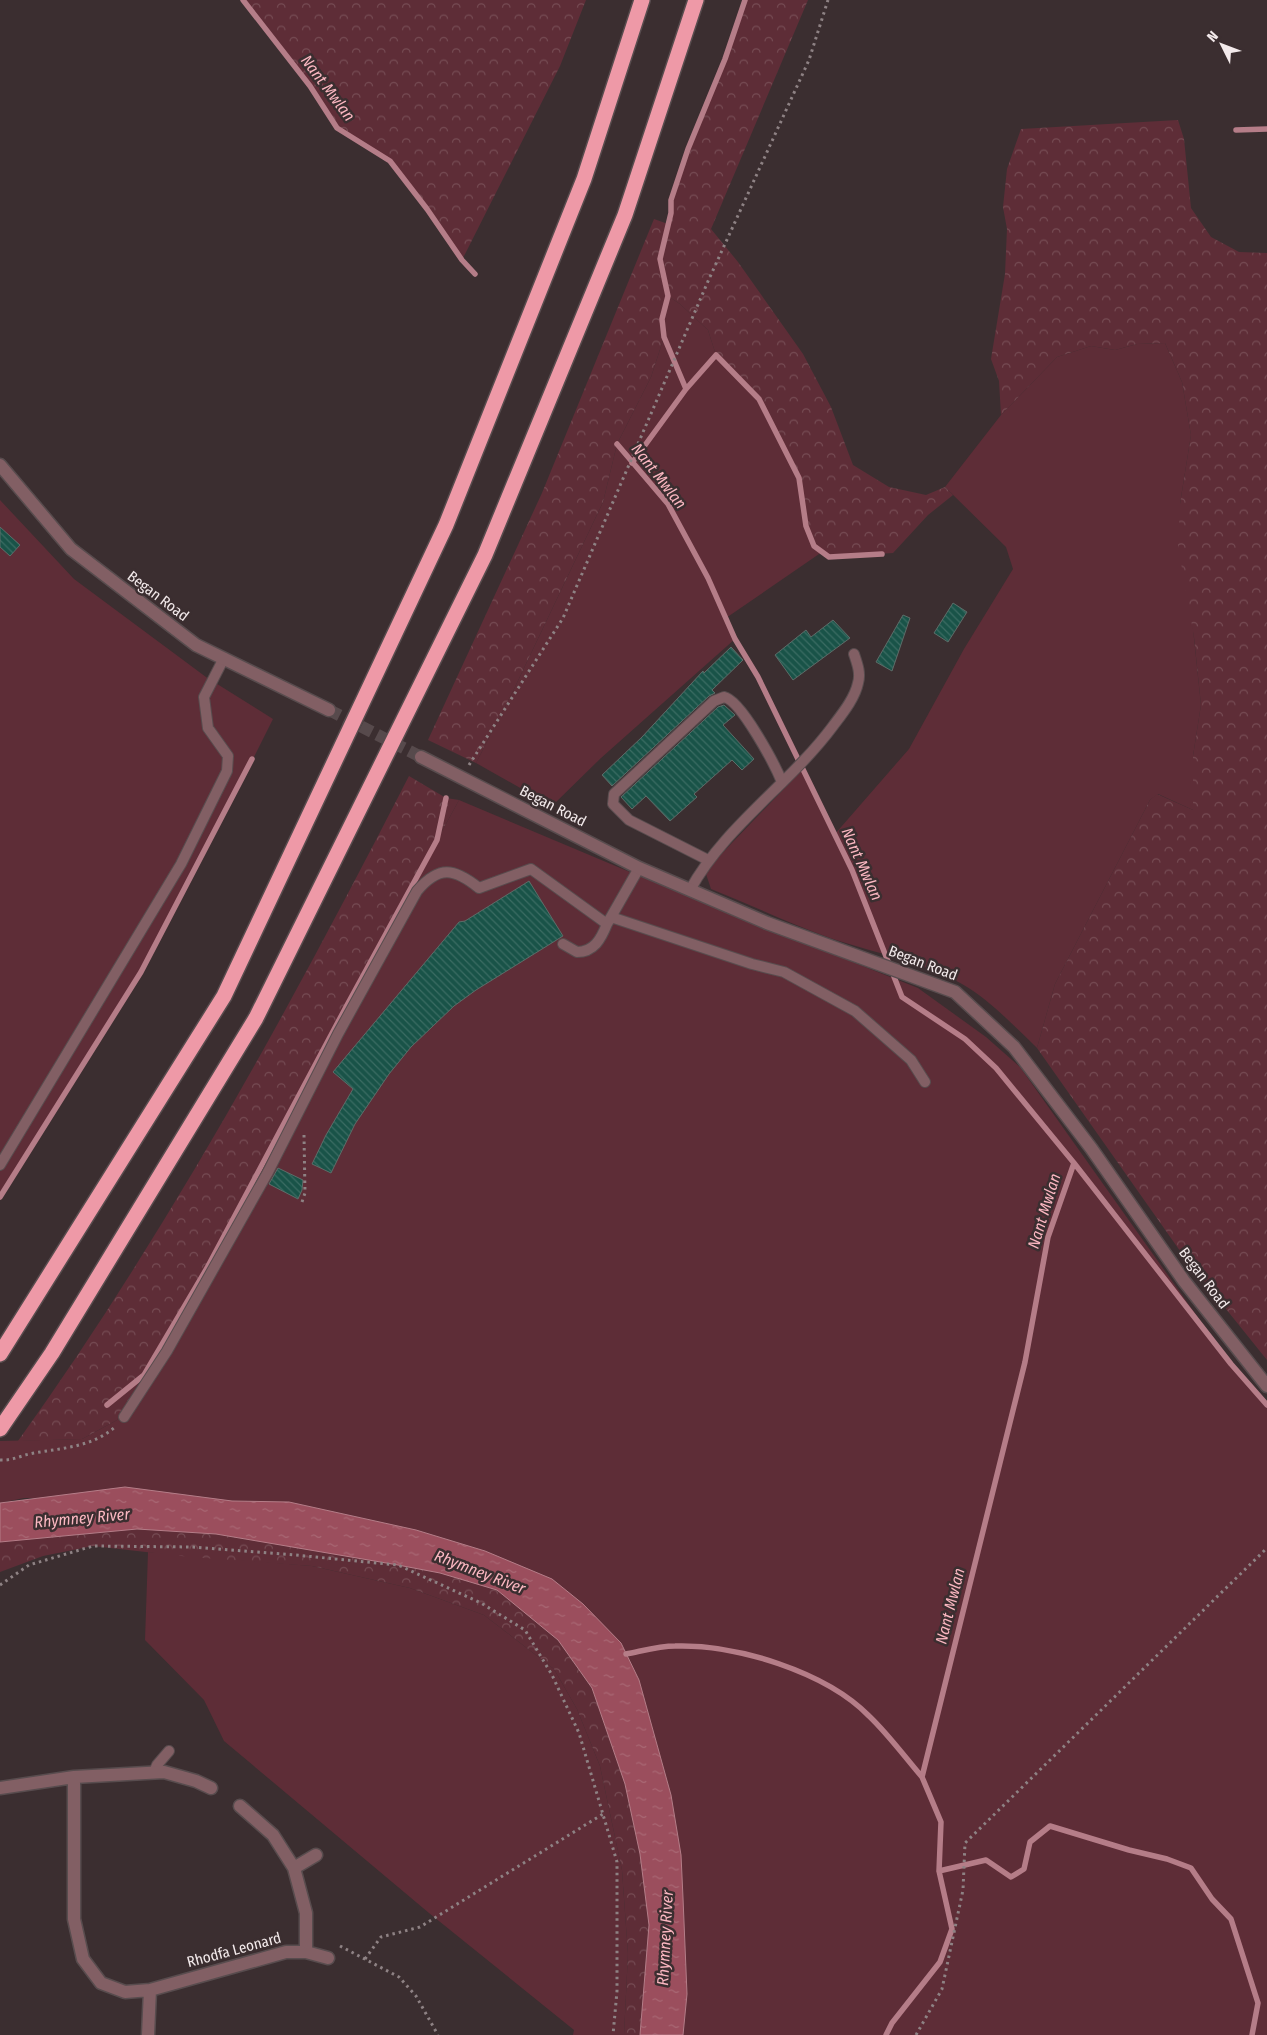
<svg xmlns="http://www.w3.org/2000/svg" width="1267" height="2035" font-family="'Fira Sans Condensed',sans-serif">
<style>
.green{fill:#5e2d37}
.forest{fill:url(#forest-crowns)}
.water{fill:url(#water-ripples);stroke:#b57d88}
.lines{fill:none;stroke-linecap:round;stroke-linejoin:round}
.stream{stroke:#b57d88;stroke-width:5.5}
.building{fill:url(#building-back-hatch);stroke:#5d6c68}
.minor-tunnel{stroke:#574a4c;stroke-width:12;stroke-dasharray:12 6;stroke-linecap:butt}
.service-casing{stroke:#584c4e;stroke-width:12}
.minor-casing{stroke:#584c4e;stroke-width:15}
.motorway-casing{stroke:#584c4e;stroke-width:18}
.path{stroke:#8e8284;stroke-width:3;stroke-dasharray:2.5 4;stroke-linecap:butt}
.service{stroke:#825f64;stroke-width:10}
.minor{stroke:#825f64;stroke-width:12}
.motorway{stroke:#ee99a7;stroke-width:15}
.labels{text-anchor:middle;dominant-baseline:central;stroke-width:5;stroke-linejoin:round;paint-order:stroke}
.street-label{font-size:15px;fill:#f3eaeb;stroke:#3b2e30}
.water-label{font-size:16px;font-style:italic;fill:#fbb7c1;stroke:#3b2e30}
</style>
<defs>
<pattern id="forest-crowns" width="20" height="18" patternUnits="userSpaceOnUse" patternTransform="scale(1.25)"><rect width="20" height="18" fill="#5e2d37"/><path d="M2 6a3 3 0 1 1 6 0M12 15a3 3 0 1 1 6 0" fill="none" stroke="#764c54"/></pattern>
<pattern id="water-ripples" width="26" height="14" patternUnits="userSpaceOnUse" patternTransform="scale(1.25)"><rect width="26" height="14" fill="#9b4e5d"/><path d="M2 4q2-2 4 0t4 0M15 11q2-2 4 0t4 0" fill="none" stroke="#a96874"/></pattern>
<pattern id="building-back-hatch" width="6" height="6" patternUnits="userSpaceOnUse" patternTransform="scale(1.25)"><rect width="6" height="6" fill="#195348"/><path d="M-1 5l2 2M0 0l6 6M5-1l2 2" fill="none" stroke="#3b6c63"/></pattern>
</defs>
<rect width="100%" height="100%" fill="#3b2e30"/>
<path class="green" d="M668 296 680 304 708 330 716 355 759 399 799 478 806 526 814 546 822 552 726 618 735 639 601 758 552 806 476 763 514 689 603 502 617 444 651 377 664 337 662 319Z
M1165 343 1182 382 1191 435 1180 504 1201 705 1193 756V810L1158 794 1150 800 1055 984 1037 1048C1014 1026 990 1000 962 984 921 961 874 953 830 938 789 923 751 905 711 889L705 871 803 769 835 834 909 749 964 649 1013 569 1006 547 945 487 1001 415 1057 357 1091 346 1115 350 1137 344Z
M0 500 74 579 206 677 273 719 227 811 141 972 0 1197Z
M459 800 694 899 918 988 986 1037 1020 1067 1231 1364 1267 1405V2035H683L687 1994 681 1855 671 1795 639 1680 621 1643 485 1551 416 1530 289 1502 24 1498 0 1503V1441L82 1439 117 1420 207 1268 346 1007Z
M148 1552 312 1566 410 1588 484 1615 554 1669 577 1709 600 1766 622 1870 628 1954 624 2035H573L574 2030 429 1913 224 1741 204 1700 145 1640Z"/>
<path class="forest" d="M243 0H586L560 66 462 260 427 209 390 161 337 128 310 86Z
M745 0H808L711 229 738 262 803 354 831 407 853 465 889 487 926 495 945 487 953 495 928 515 893 553 829 557 814 546 806 526 799 478 759 399 716 355 708 330 680 304 668 296 662 319 664 337 651 377 617 444 603 502 514 689 476 763 428 740 542 493 654 219 668 224 671 213V200L688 149 725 59Z
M1178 120 1184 139 1191 208 1211 237 1239 252 1267 253V1360L1185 1258 1037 1048 1055 984 1150 800 1157 794 1193 810V756L1201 705 1194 637 1178 546 1180 504 1191 435 1182 382 1165 343 1137 344 1115 350 1091 346 1057 357 1001 415 999 381 991 359 1005 274 1007 229 1003 207 1007 169 1021 129Z
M409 776 446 798 459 800 346 1007 207 1268 117 1420 82 1439 18 1441C168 1232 292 1004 409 776Z
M137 1529 216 1534 343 1554 440 1573 497 1590 558 1640 592 1688 625 1784 640 1854 649 1925 640 2035H624L628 1954 622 1870 600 1766 577 1709 554 1669 484 1615 410 1588 312 1566 190 1557 93 1546 43 1556 0 1572V1542Z"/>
<path class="water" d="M125 1487 232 1501 289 1502 416 1530 485 1551 552 1579 583 1604 621 1643 639 1680 671 1795 681 1855 683 1898 687 1994 683 2035H640L649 1925 640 1854 625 1784 592 1688 558 1640 497 1590 440 1573 398 1565 216 1534 137 1529 0 1542V1503Z"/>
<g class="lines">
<path class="stream" d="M243 0 310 86 337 128 390 161 427 209 462 260 475 274
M1236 130 1267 129
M686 389 664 337 662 319 668 296 660 259 671 213V200L688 149 725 59 745 0
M617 444 668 504 708 578 735 639 758 677 852 870 902 997 965 1039 996 1068 1074 1163 1048 1237 1025 1362 922 1777 941 1822 939 1871 952 1929 940 1962 892 2023 886 2035
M632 463 686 389 716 355 759 399 799 478 806 526 814 546 829 557 882 554
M1074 1163 1231 1364 1267 1405
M0 1197 141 972 252 759
M107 1405 144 1375 207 1268 346 1007 437 840 446 798
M626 1654C642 1651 659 1646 675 1646 736 1644 826 1672 869 1716 888 1734 904 1756 922 1777
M939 1871 986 1860 1011 1877 1024 1869 1030 1842 1050 1826 1129 1850 1167 1859 1191 1868 1212 1899 1231 1919 1258 2003 1252 2035"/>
</g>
<path class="building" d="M0 527 20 545 10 556 0 547Z
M953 603 967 612 948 642 934 633Z
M903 615 910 618 892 671 876 662Z
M833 620 850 638 793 680 775 655 806 630 811 637Z
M731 647 743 660 712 690 715 693 709 696 612 786 602 775 642 737 703 671 704 673Z
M724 705 735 715 723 725 754 759 742 770 732 760 694 794 697 797 670 821 646 796 632 809 621 797 718 707Z
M529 881 563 936 476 990 454 1006 411 1047 389 1074 355 1124 331 1173 312 1164 326 1135 353 1089 333 1072 459 922 465 921Z
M278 1168 303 1180 302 1190 298 1199 269 1184Z"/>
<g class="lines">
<path class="minor-tunnel" d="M329 710 421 757"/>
<g class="service-casing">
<path id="service" d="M708 860 629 820 613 804 614 794 714 701 724 697C741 700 775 765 782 782
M690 890C725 826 790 784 833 726 842 714 855 698 858 683 861 673 857 663 854 654
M611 917 752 964 784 972 855 1011 911 1060 925 1082
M563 944 577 952C594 952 601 939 607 924
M0 1165 181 864 227 771 228 756 208 728 204 697 224 658
M124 1417 167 1351 268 1172 338 1034 417 891C439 865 454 868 479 888L531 869 607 924 639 868
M154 1772 157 1765 169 1751"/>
</g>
<g class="minor-casing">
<path id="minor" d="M0 465 71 549 196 645 329 710
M421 757 639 868 767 923 955 992 1014 1047 1091 1148 1184 1281 1267 1386
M74 1777V1919L83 1959 101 1983 125 1992 150 1990 286 1952H306L328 1958
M0 1788 74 1777 164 1772 196 1781 211 1788
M240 1806 273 1835 294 1868 306 1913V1952
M294 1868 316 1855
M148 2035 150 1990"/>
</g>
<g class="motorway-casing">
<path id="motorway" d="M0 1354 224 996 446 525 584 179 642 0
M0 1429 52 1353 256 1018 485 555 625 215 696 0"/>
</g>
<path class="path" d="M469 765 563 618 709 279 809 60 828 0
M302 1202 305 1193 304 1135
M0 1460C12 1461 22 1455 34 1453 63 1448 92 1447 115 1427
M0 1585 29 1565 93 1546 193 1547 295 1555 398 1565 481 1603 525 1630 552 1675 579 1733 617 1862V1991L613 2035
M340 1946 399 1977 416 1996 438 2035
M365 1959 381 1937 420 1927 603 1814
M916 2035 942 1989 963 1890 965 1843 1267 1548"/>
<use href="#service" class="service"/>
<use href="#minor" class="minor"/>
<use href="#motorway" class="motorway"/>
</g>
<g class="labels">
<g class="street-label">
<text transform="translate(158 596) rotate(37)">Began Road</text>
<text transform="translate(553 806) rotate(27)">Began Road</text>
<text transform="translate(923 963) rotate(21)">Began Road</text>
<text transform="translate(1204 1278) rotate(53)">Began Road</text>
<text transform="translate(234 1950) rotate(-15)">Rhodfa Leonard</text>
</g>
<g class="water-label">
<text transform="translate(328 88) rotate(53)">Nant Mwlan</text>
<text transform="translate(659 476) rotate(52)">Nant Mwlan</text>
<text transform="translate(862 864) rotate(66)">Nant Mwlan</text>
<text transform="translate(1044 1211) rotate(-73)">Nant Mwlan</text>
<text transform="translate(82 1518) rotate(-5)">Rhymney River</text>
<text transform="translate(480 1572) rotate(21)">Rhymney River</text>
<text transform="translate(950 1606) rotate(-76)">Nant Mwlan</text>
<text transform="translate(665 1938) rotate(-87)">Rhymney River</text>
</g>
</g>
<g transform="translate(1222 45) rotate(312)" stroke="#3b2e30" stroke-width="4" paint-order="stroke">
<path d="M0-4L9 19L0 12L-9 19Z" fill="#f3eaeb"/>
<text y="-8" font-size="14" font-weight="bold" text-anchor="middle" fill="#f3eaeb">N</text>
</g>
</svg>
